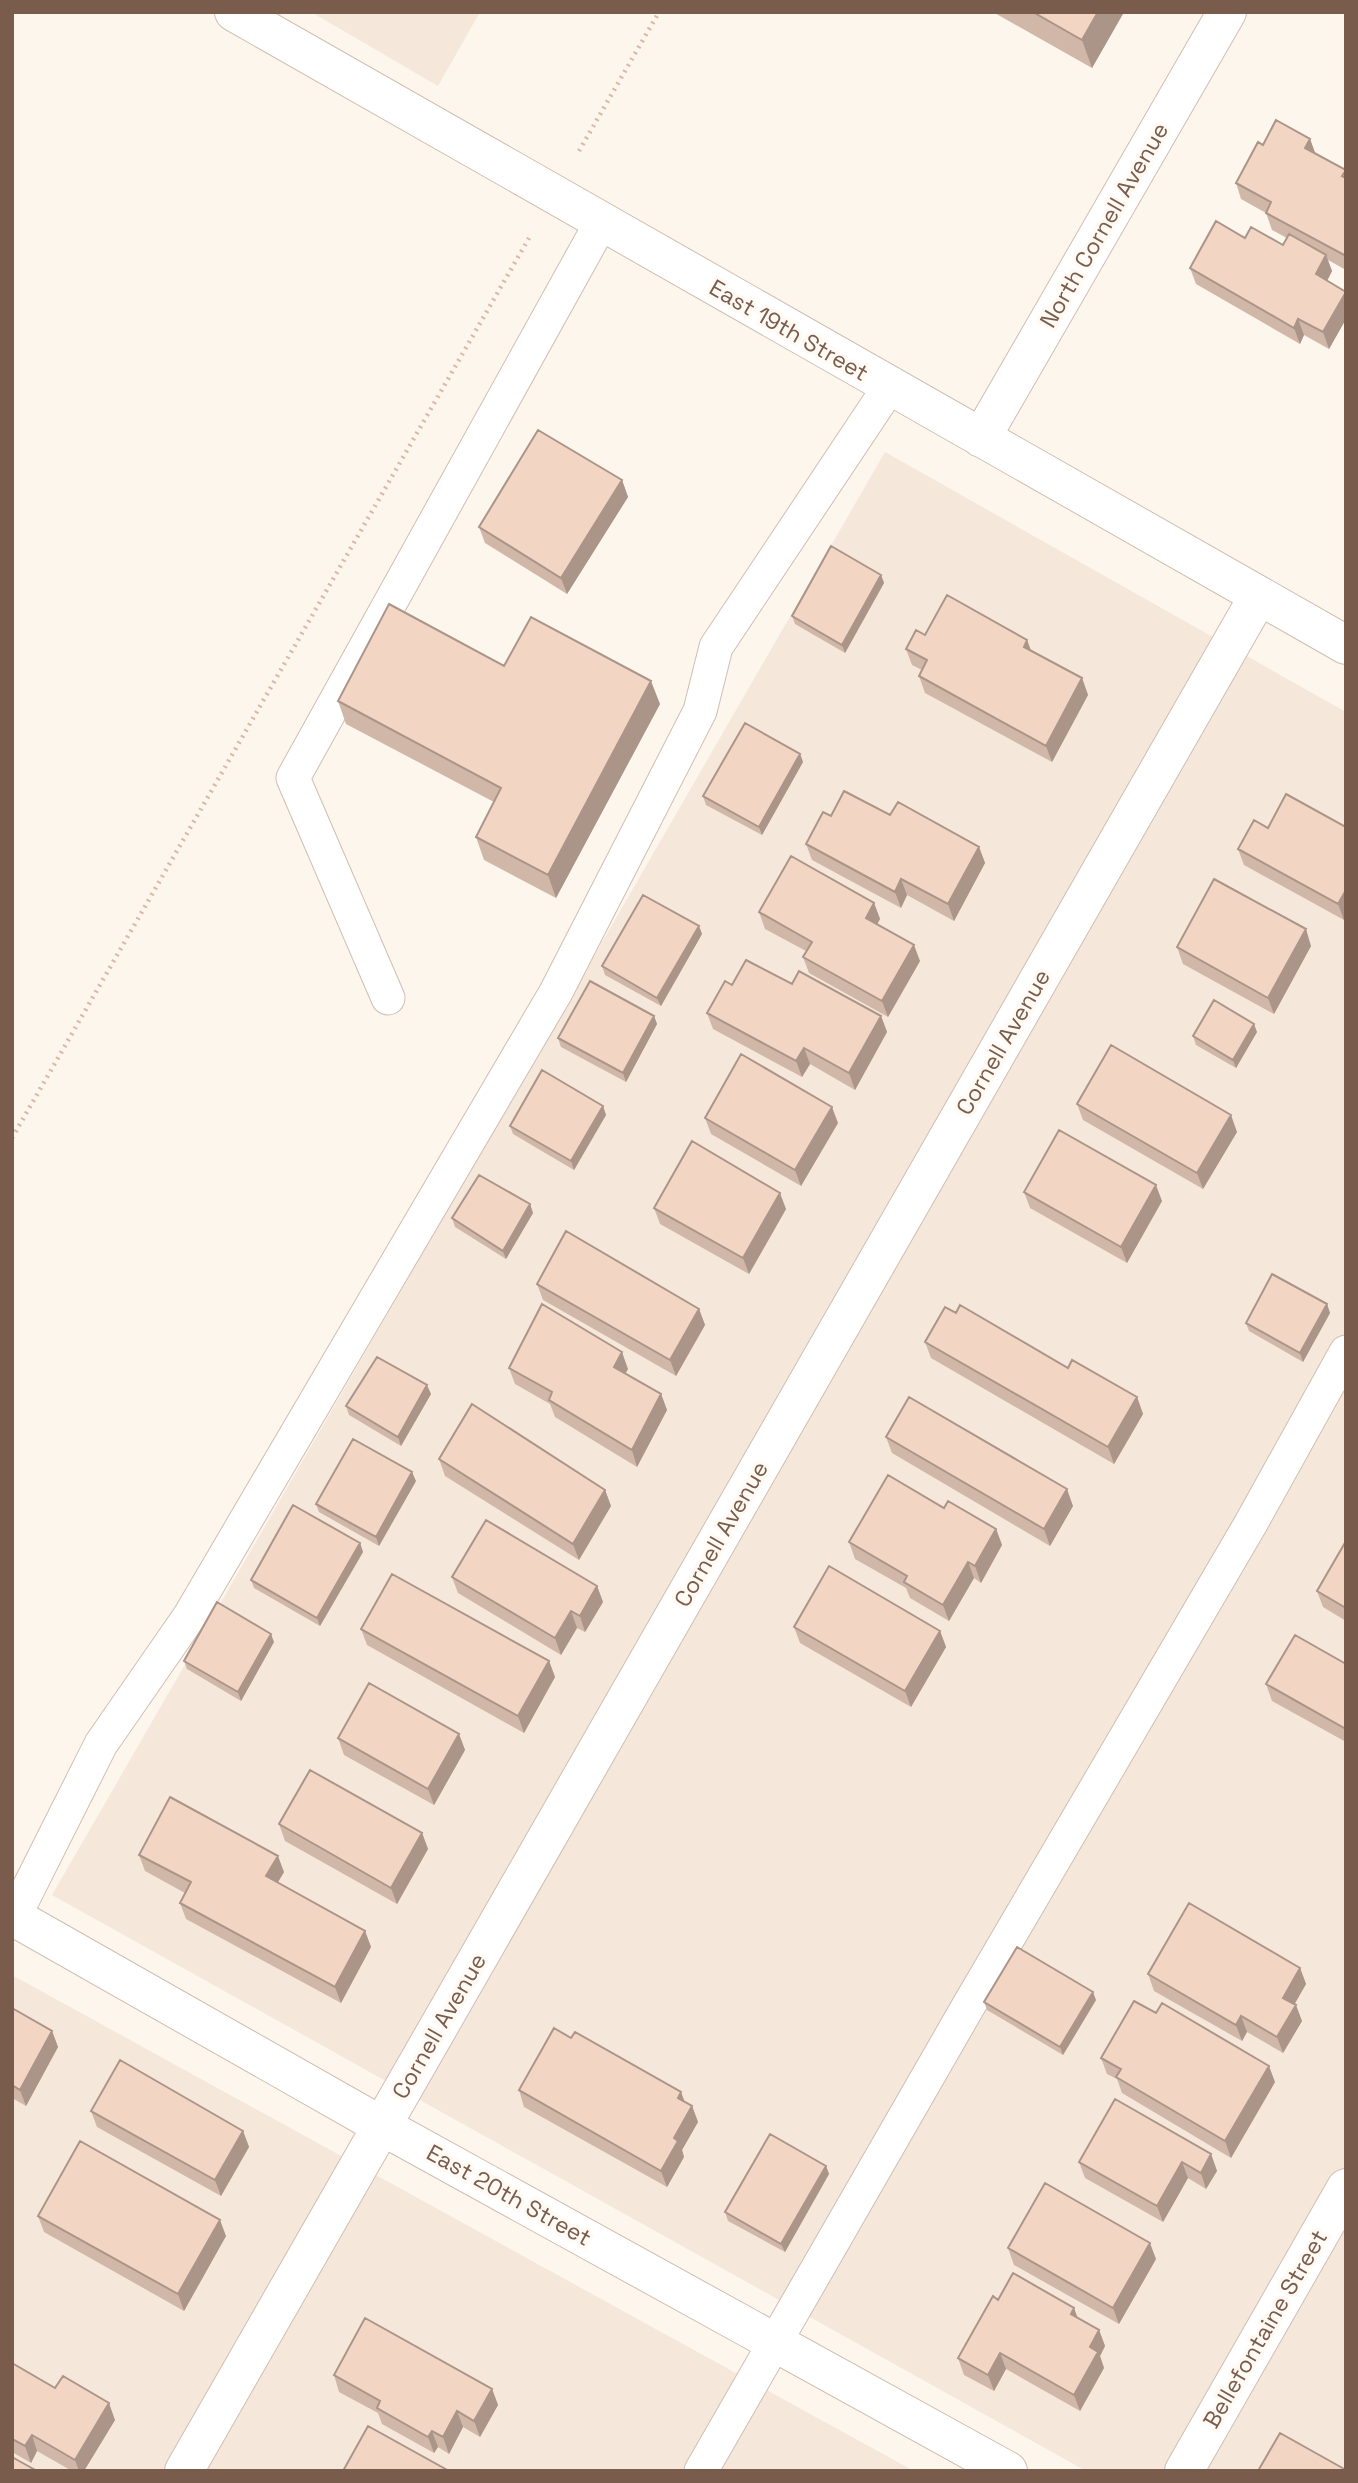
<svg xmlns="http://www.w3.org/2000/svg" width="1358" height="2483" font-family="'Space Grotesk',sans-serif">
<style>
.residential{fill:#f5e8da}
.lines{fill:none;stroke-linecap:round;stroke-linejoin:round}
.lane-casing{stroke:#d1beb0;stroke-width:35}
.street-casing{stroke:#d1beb0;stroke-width:40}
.path{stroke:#d9b8a5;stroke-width:4.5;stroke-dasharray:2 5;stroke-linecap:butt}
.lane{stroke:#fff;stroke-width:33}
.street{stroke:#fff;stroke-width:38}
.wall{fill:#d1b7a8}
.shaded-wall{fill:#aa9588}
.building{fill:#f3d5c3;stroke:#aa9588;stroke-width:2}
.labels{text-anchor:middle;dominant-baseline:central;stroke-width:7;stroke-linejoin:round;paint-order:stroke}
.street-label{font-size:23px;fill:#7a5c4d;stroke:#fffaf3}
</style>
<rect width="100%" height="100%" fill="#fdf6ec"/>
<path class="residential" d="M311 12H480L438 86Z
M885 452 1346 712V2471H1086L52 1895Z
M12 1975 914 2471H12Z"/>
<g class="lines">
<g class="lane-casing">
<path id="lane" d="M388 998 293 778 601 223
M12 1921 101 1744 189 1617 556 992 700 711 716 647 890 386
M701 2471 969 2005 1250 1525 1346 1352"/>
</g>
<g class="street-casing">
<path id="street" d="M234 12 1346 645
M981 438 1227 12
M12 1916 382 2126 1008 2471
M184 2471 1258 597
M1184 2471 1346 2188"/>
</g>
<path class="path" d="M579 151 659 12
M12 1138 529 238"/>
<use href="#lane" class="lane"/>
<use href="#street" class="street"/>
</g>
<path class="wall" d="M993 12H1124L1092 68Z
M1310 139 1315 154 1346 170V270L1328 260 1332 271 1327 281 1346 292V319L1329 349 1304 335 1300 344 1196 284 1190 268 1245 238 1283 245 1287 238 1272 230 1266 213 1241 199 1236 183 1263 145Z
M622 480 628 497 567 594 485 543 479 527Z
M881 575 884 583 845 653 795 624 792 616Z
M925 635 1027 640 1031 651 1082 678 1088 695 1052 762 925 693 919 676 922 670 912 665 906 649Z
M504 666 660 704 556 898 484 860 476 837 494 802 346 724 338 701Z
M800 754 803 762 762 835 706 805 703 796Z
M890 815 979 847 985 863 954 921 907 895 901 908 812 860 806 844 831 816Z
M1346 827 1344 920 1244 865 1238 849 1268 828Z
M874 903 880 919 877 924 920 961 888 1017 809 973 803 957 806 951 765 929 759 912Z
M699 926 702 934 661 1006 605 975 602 966Z
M1311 946 1274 1014 1183 964 1177 947Z
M792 984 881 1016 887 1032 855 1090 810 1064 802 1077 713 1029 707 1013 732 985Z
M654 1016 657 1024 626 1082 561 1047 558 1038Z
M1257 1032 1236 1068 1196 1045 1193 1036Z
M1077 1104 1237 1132 1203 1189 1083 1120Z
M603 1106 606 1115 574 1170 513 1134 510 1126Z
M705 1118 838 1123 801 1186 711 1134Z
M1024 1192 1162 1201 1127 1263 1030 1208Z
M530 1204 533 1213 506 1259 455 1227 452 1218Z
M654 1208 786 1209 749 1274 660 1224Z
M537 1284 699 1309 705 1325 676 1376 543 1300Z
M1327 1304 1330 1313 1303 1362 1249 1331 1246 1323Z
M925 1342 1068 1368 1137 1397 1143 1414 1114 1464 931 1358Z
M509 1368 628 1369 625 1373 661 1394 667 1410 637 1467 555 1417 550 1404 515 1384Z
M431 1394 401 1446 349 1415 346 1406Z
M886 1437 1073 1506 1050 1546 892 1453Z
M439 1459 605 1490 611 1506 579 1560 445 1476Z
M416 1481 379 1546 319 1512 316 1504Z
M944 1508 996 1529 1002 1545 981 1583 974 1578 949 1621 910 1598 906 1588 855 1559 849 1542Z
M1346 1541V1621L1323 1607 1317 1591Z
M360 1543 363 1552 320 1626 254 1588 251 1580Z
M452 1577 597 1586 603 1602 585 1632 577 1628 561 1655 458 1593Z
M794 1627 940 1631 946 1647 911 1707 800 1643Z
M361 1629 549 1661 555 1677 524 1733 367 1645Z
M274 1642 241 1701 187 1669 184 1661Z
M1346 1664V1742L1272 1701 1266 1684Z
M459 1734 465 1750 434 1805 344 1755 338 1738Z
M279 1824 422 1833 428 1849 397 1904 285 1841Z
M139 1855 284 1872 278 1882 365 1931 371 1947 341 2003 186 1919 180 1903 185 1893 145 1871Z
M1300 1968 1306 1984 1294 2004 1302 2021 1283 2053 1247 2032 1242 2041 1154 1991 1148 1974Z
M1096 2000 1063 2055 987 2010 984 2002Z
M12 2008 52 2031 58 2047 26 2106 12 2098Z
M1101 2058 1275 2082 1231 2158 1122 2093 1117 2079 1107 2074Z
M519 2090 685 2102 692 2106 698 2122 682 2150 684 2157 667 2187 524 2107Z
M91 2111 243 2131 249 2147 221 2196 97 2127Z
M1211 2154 1217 2171 1206 2189 1188 2178 1163 2222 1085 2178 1079 2162Z
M826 2166 829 2174 785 2252 728 2221 725 2212Z
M38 2216 226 2236 184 2311 44 2232Z
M1008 2248 1156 2259 1119 2324 1014 2265Z
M998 2300 1078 2318 1099 2330 1105 2346 1100 2356 1104 2368 1080 2411 1006 2369 994 2391 964 2375 958 2358Z
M12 2363 55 2388 115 2420 84 2471H72L37 2451 31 2463 12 2452Z
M334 2375 492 2389 498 2405 480 2437 463 2427 449 2454 438 2447 434 2453 382 2424 378 2413 339 2392Z"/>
<path class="shaded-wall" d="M1098 12H1124L1092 68 1082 40Z
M1310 139 1316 155 1305 148Z
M1326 255 1332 271 1322 291 1316 274Z
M1346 292V319L1329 349 1323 332Z
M1298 319 1304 335 1300 344 1294 328Z
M622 480 628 497 567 594 561 578Z
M881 575 884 583 845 653 842 645Z
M1027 640 1033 656 1024 647Z
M1082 678 1088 695 1052 762 1046 746Z
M651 681 660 704 556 898 548 875Z
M800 754 803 762 762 835 759 827Z
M979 847 985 863 954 921 948 904Z
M901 879 907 895 901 908 895 892Z
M1346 890V918L1344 920 1338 904Z
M874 903 880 919 872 934 866 918Z
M699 926 702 934 661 1006 657 998Z
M1306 929 1311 946 1274 1014 1268 998Z
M914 945 920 961 888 1017 882 1001Z
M654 1016 657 1024 626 1082 623 1073Z
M881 1016 887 1032 855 1090 849 1073Z
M1254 1024 1257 1032 1236 1068 1233 1060Z
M804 1048 810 1064 802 1077 796 1061Z
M603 1106 606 1115 574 1170 571 1161Z
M832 1107 838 1123 801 1186 795 1170Z
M1231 1115 1237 1132 1203 1189 1197 1173Z
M1156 1185 1162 1201 1127 1263 1121 1247Z
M780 1193 786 1209 749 1274 743 1258Z
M530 1204 533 1213 506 1259 503 1251Z
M1327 1304 1330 1313 1303 1362 1300 1353Z
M699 1309 705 1325 676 1376 670 1360Z
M622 1352 628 1369 620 1383 614 1367Z
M427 1385 431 1394 401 1446 398 1437Z
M661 1394 667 1410 637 1467 632 1450Z
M1137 1397 1143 1414 1114 1464 1108 1447Z
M412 1472 416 1481 379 1546 376 1537Z
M1067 1489 1073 1506 1050 1546 1044 1529Z
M605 1490 611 1506 579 1560 573 1544Z
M996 1529 1002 1545 981 1583 975 1566Z
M360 1543 363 1552 320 1626 317 1618Z
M968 1562 974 1578 949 1621 943 1605Z
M597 1586 603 1602 585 1632 580 1616Z
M571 1611 577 1628 561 1655 555 1638Z
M940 1631 946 1647 911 1707 905 1691Z
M271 1634 274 1642 241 1701 238 1692Z
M549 1661 555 1677 524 1733 518 1716Z
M459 1734 465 1750 434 1805 428 1789Z
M422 1833 428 1849 397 1904 391 1888Z
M278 1856 284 1872 272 1892 266 1876Z
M365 1931 371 1947 341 2003 335 1987Z
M1300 1968 1306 1984 1289 2014 1283 1998Z
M1093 1992 1096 2000 1063 2055 1060 2047Z
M1296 2005 1302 2021 1283 2053 1277 2037Z
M1241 2016 1247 2032 1242 2041 1236 2025Z
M52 2031 58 2047 26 2106 20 2090Z
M1269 2066 1275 2082 1231 2158 1225 2141Z
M681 2092 687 2108 678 2098Z
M692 2106 698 2122 682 2150 684 2157 667 2187 661 2171 674 2138Z
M243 2131 249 2147 221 2196 215 2180Z
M1211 2154 1217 2171 1206 2189 1201 2173Z
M1182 2162 1188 2178 1163 2222 1157 2206Z
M826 2166 829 2174 785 2252 781 2244Z
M220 2220 226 2236 184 2311 178 2294Z
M1150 2243 1156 2259 1119 2324 1113 2308Z
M1074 2308 1080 2324 1071 2314Z
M1099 2330 1105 2346 1100 2356 1104 2368 1080 2411 1074 2395 1090 2347Z
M1000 2353 1006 2369 994 2391 988 2375Z
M492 2389 498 2405 480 2437 474 2421Z
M109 2403 115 2420 84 2471H79L75 2460Z
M457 2411 463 2427 449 2454 443 2437Z
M432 2431 438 2447 434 2453 428 2437Z
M32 2435 37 2451 31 2463 25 2446Z"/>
<path class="building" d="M1033 12H1098L1082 40Z
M1276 120 1310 139 1305 148 1346 170 1342 176 1346 178V256L1266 213 1271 202 1236 183 1258 142 1263 145Z
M1216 221 1245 238 1251 227 1283 245 1289 234 1326 255 1316 274 1346 292 1323 332 1298 319 1294 328 1190 268Z
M538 430 622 480 561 578 479 527Z
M831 546 881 575 842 645 792 616Z
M947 595 1027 640 1024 647 1082 678 1046 746 919 676 927 660 906 649 916 630 925 635Z
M389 604 504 666 531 617 651 681 548 875 476 837 501 788 338 701Z
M745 723 800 754 759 827 703 796Z
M844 791 890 815 898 802 979 847 948 904 901 879 895 892 806 844 823 812 831 816Z
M1286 794 1346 827V890L1338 904 1238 849 1254 820 1268 828Z
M791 856 874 903 866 918 914 945 882 1001 803 957 812 942 759 912Z
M1214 879 1306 929 1268 998 1177 947Z
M643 895 699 926 657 998 602 966Z
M746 960 792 984 799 971 881 1016 849 1073 804 1048 796 1061 707 1013 725 981 732 985Z
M590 981 654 1016 623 1073 558 1038Z
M1214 1000 1254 1024 1233 1060 1193 1036Z
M1111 1045 1231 1115 1197 1173 1077 1104Z
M741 1054 832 1107 795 1170 705 1118Z
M542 1070 603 1106 571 1161 510 1126Z
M1059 1130 1156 1185 1121 1247 1024 1192Z
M692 1141 780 1193 743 1258 654 1208Z
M479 1175 530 1204 503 1251 452 1218Z
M566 1231 699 1309 670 1360 537 1284Z
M1272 1274 1327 1304 1300 1353 1246 1323Z
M542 1304 622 1352 614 1367 661 1394 632 1450 549 1400 552 1392 509 1368Z
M960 1305 1068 1368 1072 1360 1137 1397 1108 1447 925 1342 945 1307 956 1313Z
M377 1357 427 1385 398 1437 346 1406Z
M909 1397 1067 1489 1044 1529 886 1437Z
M472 1404 605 1490 573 1544 439 1459Z
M353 1439 412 1472 376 1537 316 1504Z
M888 1475 944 1508 948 1501 996 1529 975 1566 968 1562 943 1605 904 1582 907 1576 849 1542Z
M293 1505 360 1543 317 1618 251 1580Z
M486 1520 597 1586 580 1616 571 1611 555 1638 452 1577Z
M1346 1541V1608L1317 1591Z
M829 1566 940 1631 905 1691 794 1627Z
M392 1574 549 1661 518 1716 361 1629Z
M217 1602 271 1634 238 1692 184 1661Z
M1295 1635 1346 1664V1729L1266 1684Z
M369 1683 459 1734 428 1789 338 1738Z
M310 1770 422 1833 391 1888 279 1824Z
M170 1797 278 1856 266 1876 365 1931 335 1987 180 1903 191 1882 139 1855Z
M1189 1903 1300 1968 1283 1998 1296 2005 1277 2037 1241 2016 1236 2025 1148 1974Z
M1017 1947 1093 1992 1060 2047 984 2002Z
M1134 2001 1156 2013 1162 2003 1269 2066 1225 2141 1116 2077 1121 2069 1101 2058Z
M12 2008 52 2031 20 2090 12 2085Z
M554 2028 571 2038 575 2032 681 2092 678 2098 692 2106 674 2138 678 2141 661 2171 519 2090Z
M120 2060 243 2131 215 2180 91 2111Z
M1115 2099 1211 2154 1201 2173 1182 2162 1157 2206 1079 2162Z
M770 2134 826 2166 781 2244 725 2212Z
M80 2141 220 2220 178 2294 38 2216Z
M1045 2183 1150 2243 1113 2308 1008 2248Z
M1013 2273 1074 2308 1071 2314 1099 2330 1090 2347 1098 2352 1074 2395 1000 2353 988 2375 958 2358 993 2296 998 2300Z
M365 2318 492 2389 474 2421 457 2411 443 2437 432 2431 428 2437 377 2408 380 2401 334 2375Z
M12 2363 55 2388 63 2376 109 2403 75 2460 32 2435 25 2446 12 2439Z
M368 2426 449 2471H343Z
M1280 2433 1346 2470V2471H1258Z
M12 2457 37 2471H12Z"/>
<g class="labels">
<g class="street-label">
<text transform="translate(1104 225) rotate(-60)">North Cornell Avenue</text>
<text transform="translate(789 330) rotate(30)">East 19th Street</text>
<text transform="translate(1003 1042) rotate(-60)">Cornell Avenue</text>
<text transform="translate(721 1534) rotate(-60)">Cornell Avenue</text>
<text transform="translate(439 2026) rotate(-60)">Cornell Avenue</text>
<text transform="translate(509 2195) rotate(29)">East 20th Street</text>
<text transform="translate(1265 2329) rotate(-60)">Bellefontaine Street</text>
</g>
</g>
<rect width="1358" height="2483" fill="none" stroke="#7a5c4d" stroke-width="28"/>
</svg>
